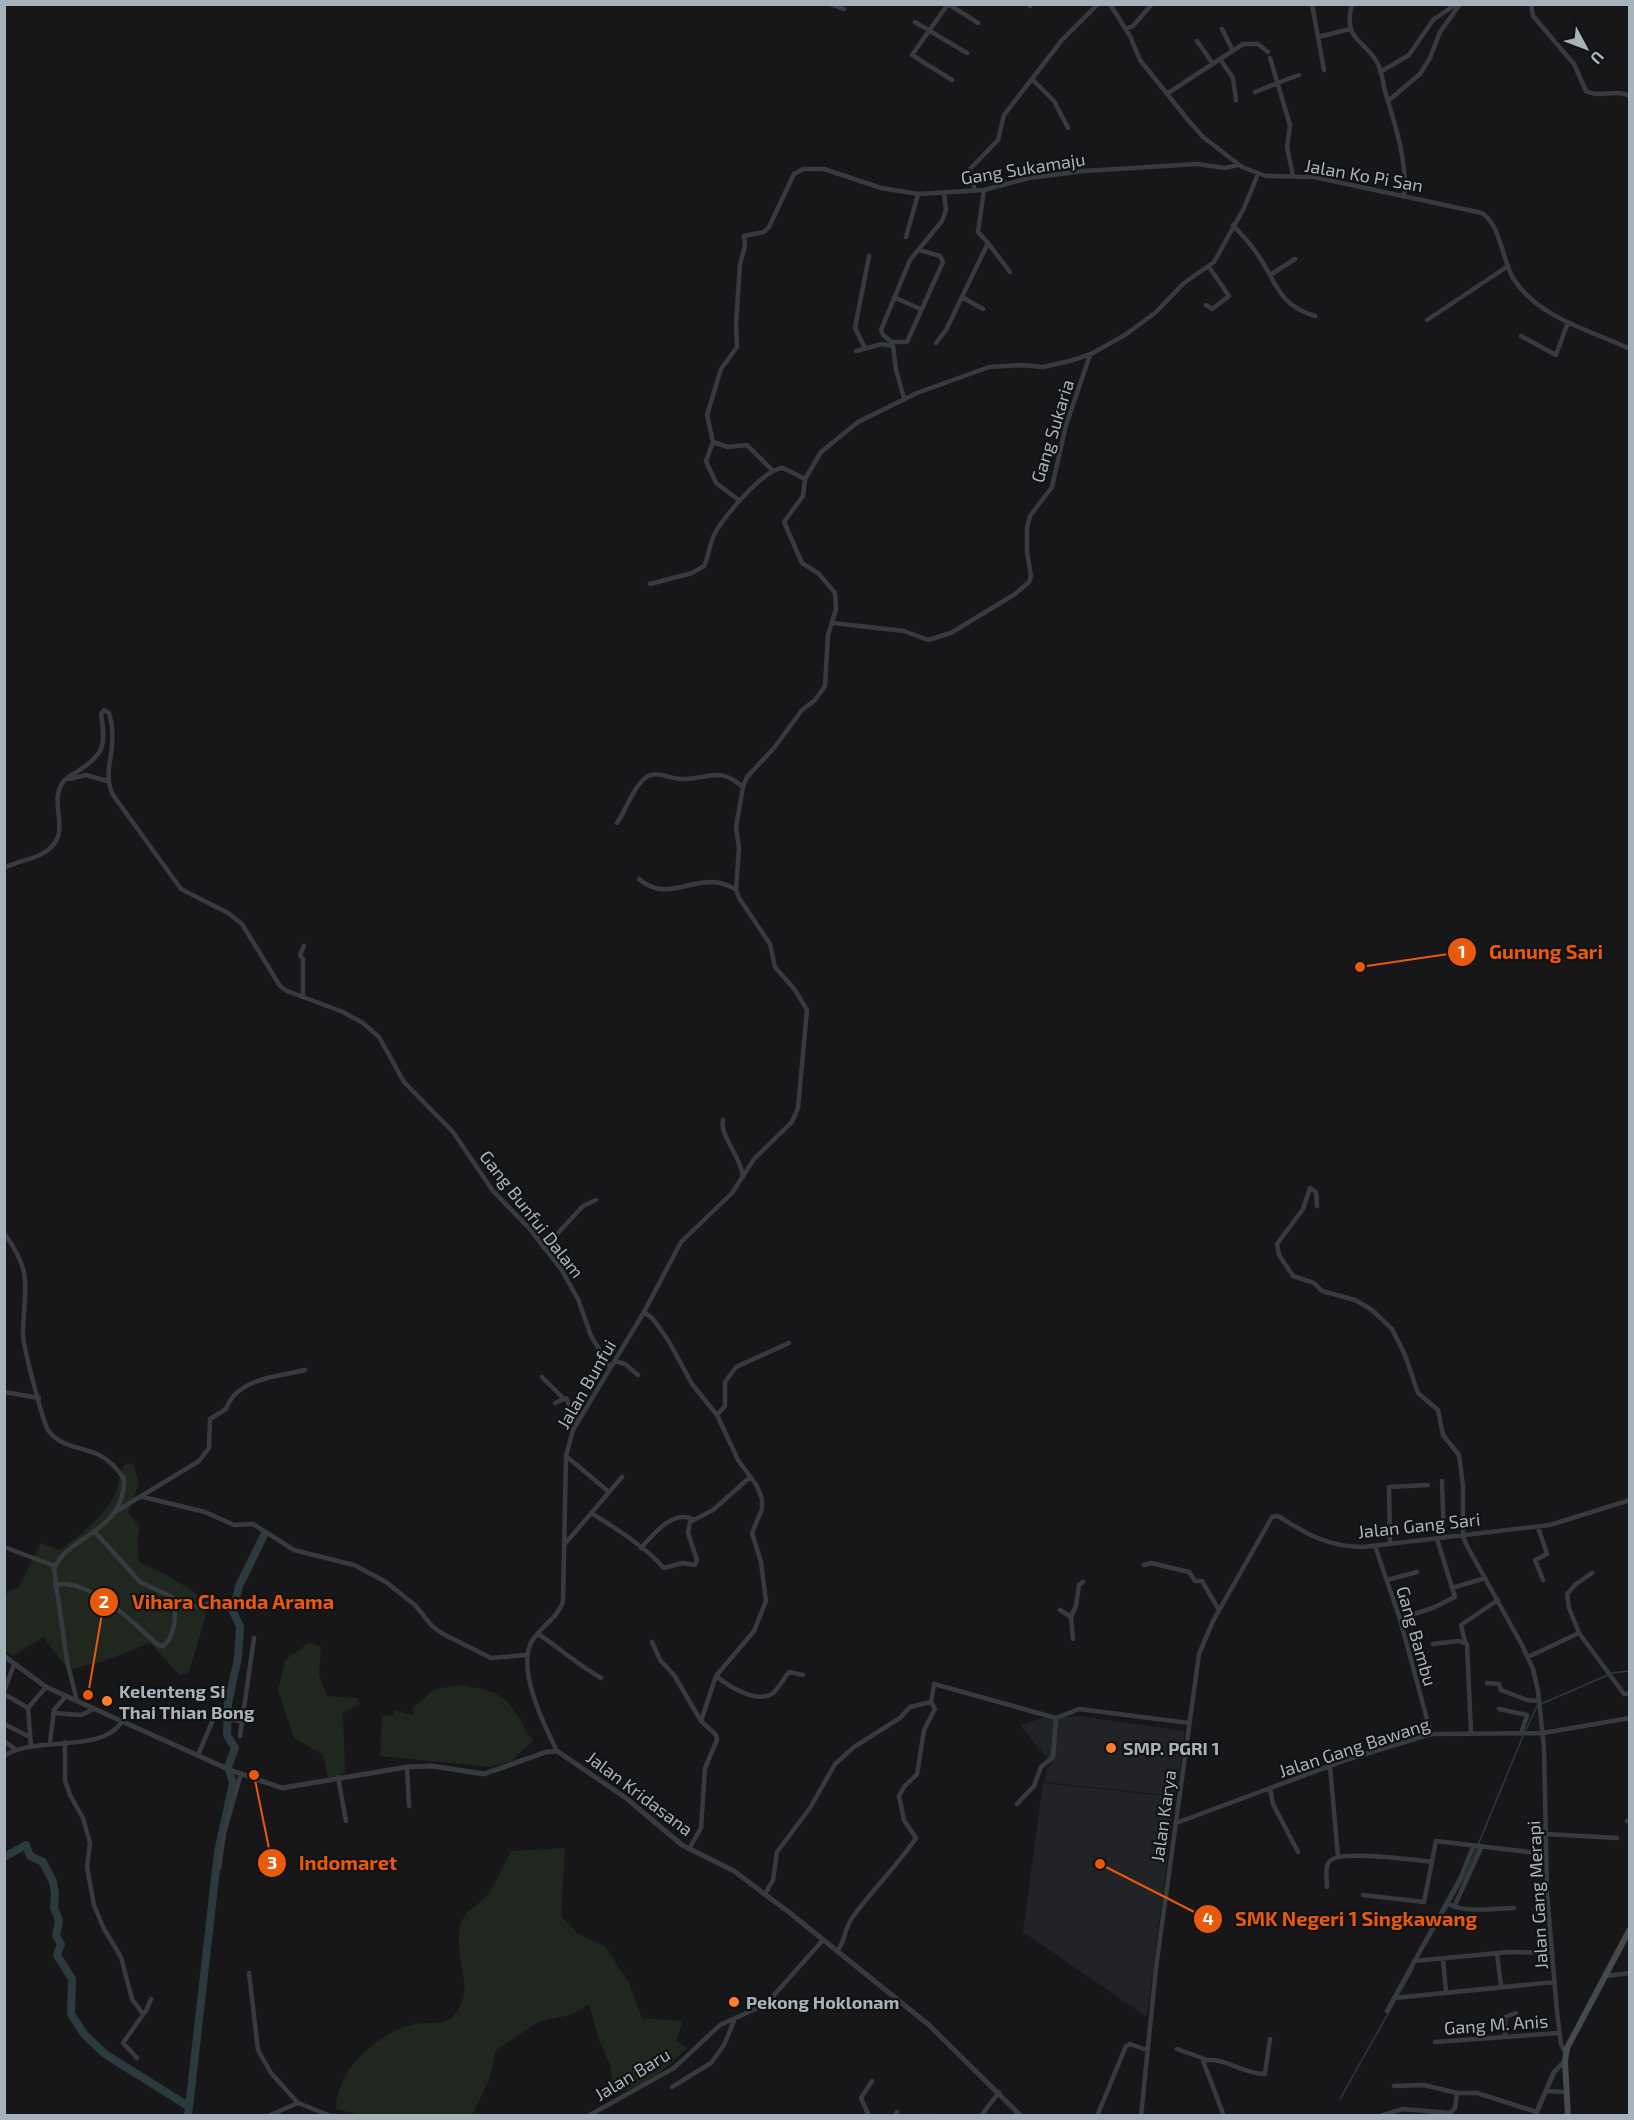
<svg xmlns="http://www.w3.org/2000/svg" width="1634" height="2120" font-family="'Exo 2',sans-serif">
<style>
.built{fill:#222326}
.green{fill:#1f271e}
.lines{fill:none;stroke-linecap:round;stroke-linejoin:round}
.stream{stroke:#2b3a3e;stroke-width:1.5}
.river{stroke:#2b3a3e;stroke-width:8}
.minor{stroke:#373a3e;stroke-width:4.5}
.tertiary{stroke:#373a3e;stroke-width:5}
.secondary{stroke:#454a4e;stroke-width:6}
.poi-dot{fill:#ff8028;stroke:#121214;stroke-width:2}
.labels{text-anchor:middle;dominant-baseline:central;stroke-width:4.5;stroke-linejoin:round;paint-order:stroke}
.street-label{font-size:18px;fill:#a8b2ba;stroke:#121214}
.poi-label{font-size:18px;font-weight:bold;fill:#a8b2ba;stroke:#121214;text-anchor:start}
.leader{fill:none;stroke:#e8590c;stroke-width:2}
.callout-dot{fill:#e8590c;stroke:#121214;stroke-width:2}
.mark-label{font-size:18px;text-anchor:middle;font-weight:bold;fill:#fff}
.callout-label{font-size:20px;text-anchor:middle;font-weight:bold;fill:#e8590c;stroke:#121214;stroke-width:4.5;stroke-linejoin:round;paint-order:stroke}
</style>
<rect width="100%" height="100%" fill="#171719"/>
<path class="built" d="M1078 1716 1185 1731 1176 1796 1044 1782 1047 1768 1053 1765 1020 1725 1043 1718Z
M1043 1783 1175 1797 1147 2017 1023 1932Z"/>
<path class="green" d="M126 1463 134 1465 139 1484 128 1512 140 1528 137 1540 139 1562 165 1574 204 1598 206 1615 189 1672 180 1675 150 1643 104 1661 69 1670 43 1637 13 1656 5 1650 4 1599 9 1590 18 1588 41 1543 59 1550C81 1534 103 1519 115 1493 121 1482 117 1474 126 1463Z
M308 1643 321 1646 319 1675 327 1696 357 1698 360 1704 343 1713 345 1773 328 1778 323 1755 294 1738 278 1690 285 1660Z
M461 1685C489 1690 502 1691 518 1716 525 1726 524 1732 534 1740L511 1761 491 1767 380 1756 382 1716 394 1715V1710L414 1715 412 1709 435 1689Z
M565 1848 561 1916 578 1934 605 1946 629 1983 642 2018 683 2021 676 2040 687 2048C671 2064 638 2095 614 2090L610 2065 598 2037 589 2004 571 2015 540 2021 496 2050 489 2080 472 2115H361L336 2109C337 2069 374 2037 410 2025 425 2020 444 2029 456 2013 474 1989 457 1965 459 1938 460 1907 475 1912 490 1891 498 1879 504 1864 511 1851Z"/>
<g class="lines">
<path class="stream" d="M1612 1673 1630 1671
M1541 1704 1608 1675
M1525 1732 1537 1706
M1450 1902 1466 1874 1523 1736
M1425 1946 1448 1906
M1398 1996 1413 1969
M1340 2099 1395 2001"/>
<path class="river" d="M4 1857 26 1845 30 1856 43 1862 53 1882 55 1893 54 1908 59 1920 56 1936 61 1944 57 1955 72 1979 71 2014 84 2034 105 2054 188 2106
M188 2116 218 1852 233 1783 228 1767 235 1748 227 1735 228 1704 238 1658 240 1627 233 1611 239 1586 264 1535"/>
<path class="minor" d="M830 4 844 9
M948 4 912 55 952 80
M948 4 978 23
M1110 4 1130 36 1140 60 1188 120 1203 137 1242 167 1266 176 1314 177 1482 213C1501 226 1502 259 1513 278 1538 318 1590 330 1630 349
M1312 4 1324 70
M1352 4C1342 41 1365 39 1378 64 1382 72 1383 83 1385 91 1395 125 1408 162 1404 197
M1531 4 1533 16 1574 64 1586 91C1600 99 1613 88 1630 96
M1030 6 1031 4
M915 22 967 53
M1126 29 1133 26 1152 4
M1222 29 1233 51
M1318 37 1350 29
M1197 41 1213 64
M1270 58 1290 125 1287 147 1293 176
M1220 59 1233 78 1236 100
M1380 72 1409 55 1433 20 1456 4
M1033 80 1054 101 1068 128
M1277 83 1299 75
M1255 92 1278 83
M1168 93 1243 44H1258L1268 52
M1388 101 1420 74 1430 58 1440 32 1460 4
M975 191 970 169 998 140 1004 115 1062 40 1098 4
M1233 225C1242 235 1251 244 1258 255 1277 283 1278 305 1315 316
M906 237 918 194
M988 243 1010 272
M919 250 940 256 943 262 907 342H892L883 335 881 330 910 260 942 221 946 210 944 193
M1270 275 1295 259
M894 297 920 309
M962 297 983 309
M1206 305 1212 309 1229 296 1209 267
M1427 320 1508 266
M1521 336 1556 355 1568 322
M936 343 946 330 988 243 978 232 984 190
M865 348 855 328 869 256
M856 351 882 344 893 346 896 370 904 398
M713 442 728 447 747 445 773 471
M740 501 716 483 706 461 713 442 707 415 721 369 737 347 736 324 740 264 745 246 744 236 764 232 769 227 794 174 803 169H824L881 188 918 194 984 190 1029 178 1084 171 1197 164 1225 168 1238 165
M650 584 692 573 704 566C709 556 709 546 714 535 723 518 763 469 783 468L805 479
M833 623 904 631 928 640 951 633 1015 594 1029 582 1031 576 1027 552V527L1030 516 1052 487 1066 425 1090 355
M112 729C115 756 102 771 113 795L181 889 228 913 242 924 280 986 287 991 343 1012 363 1023 379 1037 404 1082 453 1132 493 1191 529 1228 561 1269 578 1299 591 1336 610 1367
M69 779 86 775 107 781
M617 823C626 810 631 793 641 782 654 767 665 778 680 779 708 780 718 765 743 787
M4 868C21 859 41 860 54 844 68 826 49 802 63 782 66 778 73 774 78 771 105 754 106 745 101 714L104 710 109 713 112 726
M639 879C670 907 701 866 736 890
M303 997V959L300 955 304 946
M723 1120C719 1135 742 1158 743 1177
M1317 1206 1316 1192 1310 1188 1303 1209 1277 1244 1279 1255 1293 1276 1314 1283 1322 1291 1355 1300 1372 1310 1392 1329 1405 1355 1418 1393 1438 1410 1443 1435 1459 1455 1463 1486V1536L1466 1544 1522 1645 1533 1669 1538 1691 1544 1748 1547 1893 1557 2012 1561 2044 1566 2054
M4 1233C34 1274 24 1286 23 1333 22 1343 43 1422 48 1430 60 1448 85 1447 101 1456 111 1461 118 1470 124 1479 125 1533 67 1535 54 1569L67 1661 77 1701
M544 1248 583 1206 596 1200
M644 1312 653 1319 668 1340 692 1384 717 1415 738 1460 757 1486 762 1499V1509L752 1533 761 1562 766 1601 754 1631 716 1676 701 1721 716 1735 717 1740 705 1768 701 1828 689 1849
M615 1361 625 1364 638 1375
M542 1377 563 1398
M4 1392 39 1398
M555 1403 566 1398 577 1422
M717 1415 725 1406V1382L736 1367 789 1343
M566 1456 609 1492
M1442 1481 1444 1538
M143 1497 205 1512 234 1525 253 1524 294 1550 354 1565 386 1582 415 1605 432 1626 443 1634 491 1658 527 1655
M115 1512 199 1461 209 1448 210 1419 226 1409C237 1378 277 1377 305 1370
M591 1513C617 1529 644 1546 664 1568L682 1563 695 1565 697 1560 688 1533 690 1522 713 1510 749 1478
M1538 1527 1547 1554 1535 1560 1543 1580
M1390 1543 1389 1487 1428 1485
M564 1545 622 1477
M1375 1546 1400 1619 1431 1734
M4 1547 55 1566
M641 1548C653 1535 672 1510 692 1519
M1144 1565 1151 1563 1189 1572 1195 1581H1202L1219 1610
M1387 1580 1417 1572
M55 1585C87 1576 135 1624 158 1645L163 1646C176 1637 176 1612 174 1598L140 1582 95 1532
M1452 1588 1485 1578
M174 1601 202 1608 212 1600
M1060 1610 1071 1617
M1400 1619 1435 1607 1455 1597 1437 1539
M1579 1633 1569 1608 1567 1594 1576 1584 1592 1573
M538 1634C560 1648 578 1665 601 1678
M1073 1639 1071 1617 1076 1606 1079 1585 1083 1582
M652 1642 660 1660 674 1675 701 1721
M1465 1642 1461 1625 1498 1600
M1433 1644 1459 1641 1467 1644 1471 1733
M1528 1657 1579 1633 1624 1694H1630
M716 1676C728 1686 754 1702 770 1695 778 1691 783 1679 789 1672L803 1675
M1487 1683 1499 1684 1501 1690 1527 1700 1539 1701
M4 1691 14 1665
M4 1694 28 1708 46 1687
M28 1708 31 1746
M1499 1709 1527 1715 1521 1734
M53 1713 82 1715 93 1709
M4 1724 30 1737
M240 1736 254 1638
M4 1741 15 1749
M65 1742V1780L70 1795 83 1818 90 1843 87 1867 94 1905 104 1929 121 1957 132 1999 143 2014
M50 1743 54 1710 66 1696
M557 1751C544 1725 516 1668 532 1641 541 1626 557 1619 563 1602L566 1456 573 1430 644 1312 681 1242 732 1193 754 1159 792 1122 798 1108 807 1010 795 990 775 967 770 944 739 898 736 890 739 848 736 827 743 787 747 777 774 748 802 710 815 700 825 686 828 635 836 609 835 593 819 574 802 563 784 522 803 496 805 479 821 452 858 422 917 393 989 367 1021 365 1043 367 1070 361 1091 354 1125 335 1156 312 1184 283 1214 262 1244 208 1258 174
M198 1755 215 1715 243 1722
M4 1756C35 1735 104 1754 122 1721
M1330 1766 1338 1857
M407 1767 409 1806
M338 1777 346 1821
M1270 1788 1273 1804 1298 1852
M1017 1804 1034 1786 1041 1767 1053 1757 1056 1718
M1627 1821H1630
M1176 1823 1346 1760 1431 1734 1543 1733 1630 1718
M1546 1834 1617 1838
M219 1868 224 1833 241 1774
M1327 1887C1327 1879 1324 1865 1331 1860 1343 1850 1414 1860 1432 1862
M765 1894 773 1880 777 1852 810 1808 835 1764 854 1747 900 1718 910 1707 931 1702 934 1684 1056 1718 1079 1709 1189 1723
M1363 1895 1424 1902 1436 1841 1546 1854
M1447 1903C1463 1914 1495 1908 1514 1908
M1454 1907 1481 1848
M837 1951C846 1941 844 1929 852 1918 872 1890 897 1866 916 1838L904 1820 899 1796 904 1787 917 1774 924 1730 935 1709 931 1702
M1497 1954 1501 1985
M1443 1960 1446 1991
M1414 1961 1509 1952 1553 1953
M249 1973 258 2050 271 2073 298 2103
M1605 1976 1630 1973
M1394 1998 1555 1982
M1387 2011 1461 1877 1473 1847
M1505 2037V2017L1516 2013
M1435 2042 1559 2033
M1177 2049 1205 2059
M137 2058 123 2043 147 2009 151 1999
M1394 2086 1424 2085 1457 2093H1477L1537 2112
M672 2087 711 2063 724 2045 735 2018
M1546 2091 1565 2092
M268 2116 298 2103 331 2116
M588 2116 674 2068 720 2025 766 2004 823 1940
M869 2116 861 2098 872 2081
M895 2116 897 2112
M926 2116H933
M981 2116 999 2092
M1097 2116 1126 2046 1130 2044 1147 2050
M1141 2116 1156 1968 1199 1654 1213 1621 1272 1517 1278 1516C1306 1534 1329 1547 1363 1547L1550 1525 1630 1500
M1224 2116 1203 2061C1221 2055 1245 2075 1265 2074L1270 2039
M1381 2116 1402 2109 1450 2113 1455 2108 1457 2093"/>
<path class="tertiary" d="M4 1656 46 1687 230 1770 282 1788 407 1767 432 1766 484 1774 546 1752 557 1751 626 1798 682 1845 734 1871 790 1913 929 2025 1021 2116
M1535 2116 1554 2072 1565 2061"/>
<path class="secondary" d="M1568 2116 1565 2061 1567 2048 1630 1929"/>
</g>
<g class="poi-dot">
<circle cx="107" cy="1701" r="6"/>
<circle cx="1111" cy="1748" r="6"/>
<circle cx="734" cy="2002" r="6"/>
</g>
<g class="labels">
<g class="street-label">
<text transform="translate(1023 168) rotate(-9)">Gang Sukamaju</text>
<text transform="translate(1364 175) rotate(10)">Jalan Ko Pi San</text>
<text transform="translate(1052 431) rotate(-73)">Gang Sukaria</text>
<text transform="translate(532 1214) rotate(52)">Gang Bunfui Dalam</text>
<text transform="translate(586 1384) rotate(-60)">Jalan Bunfui</text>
<text transform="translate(1419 1525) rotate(-6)">Jalan Gang Sari</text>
<text transform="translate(1417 1636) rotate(74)">Gang Bambu</text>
<text transform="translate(1354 1747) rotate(-18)">Jalan Gang Bawang</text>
<text transform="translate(640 1793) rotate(37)">Jalan Kridasana</text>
<text transform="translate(1163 1816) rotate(-82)">Jalan Karya</text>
<text transform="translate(1537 1895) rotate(-93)">Jalan Gang Merapi</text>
<text transform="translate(1496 2024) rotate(-4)">Gang M. Anis</text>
<text transform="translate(632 2074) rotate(-31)">Jalan Baru</text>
</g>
<g class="poi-label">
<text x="119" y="1691">Kelenteng Si<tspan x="119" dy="21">Thai Thian Bong</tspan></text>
<text x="1123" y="1748">SMP. PGRI 1</text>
<text x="746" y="2002">Pekong Hoklonam</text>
</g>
</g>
<path class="leader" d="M1360 967L1462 952M88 1695L104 1602M254 1775L272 1863M1100 1864L1208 1919"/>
<g class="callout-dot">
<circle cx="1360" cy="967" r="6"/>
<circle cx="88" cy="1695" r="6"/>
<circle cx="254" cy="1775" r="6"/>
<circle cx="1100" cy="1864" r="6"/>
<circle cx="1462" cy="952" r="15"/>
<circle cx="104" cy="1602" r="15"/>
<circle cx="272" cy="1863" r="15"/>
<circle cx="1208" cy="1919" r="15"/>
</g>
<g class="mark-label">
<text x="1462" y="958">1</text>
<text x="104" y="1608">2</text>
<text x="272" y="1869">3</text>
<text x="1208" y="1925">4</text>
</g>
<g class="callout-label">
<text x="1546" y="959">Gunung Sari</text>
<text x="233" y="1609">Vihara Chanda Arama</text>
<text x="348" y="1870">Indomaret</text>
<text x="1356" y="1926">SMK Negeri 1 Singkawang</text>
</g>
<rect width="1634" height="2120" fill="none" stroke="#a8b2ba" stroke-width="12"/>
<g transform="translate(1586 48) rotate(131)" stroke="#121214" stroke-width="4.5" paint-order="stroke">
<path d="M0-4.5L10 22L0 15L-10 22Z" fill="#a8b2ba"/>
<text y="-9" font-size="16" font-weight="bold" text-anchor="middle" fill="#a8b2ba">U</text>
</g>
</svg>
